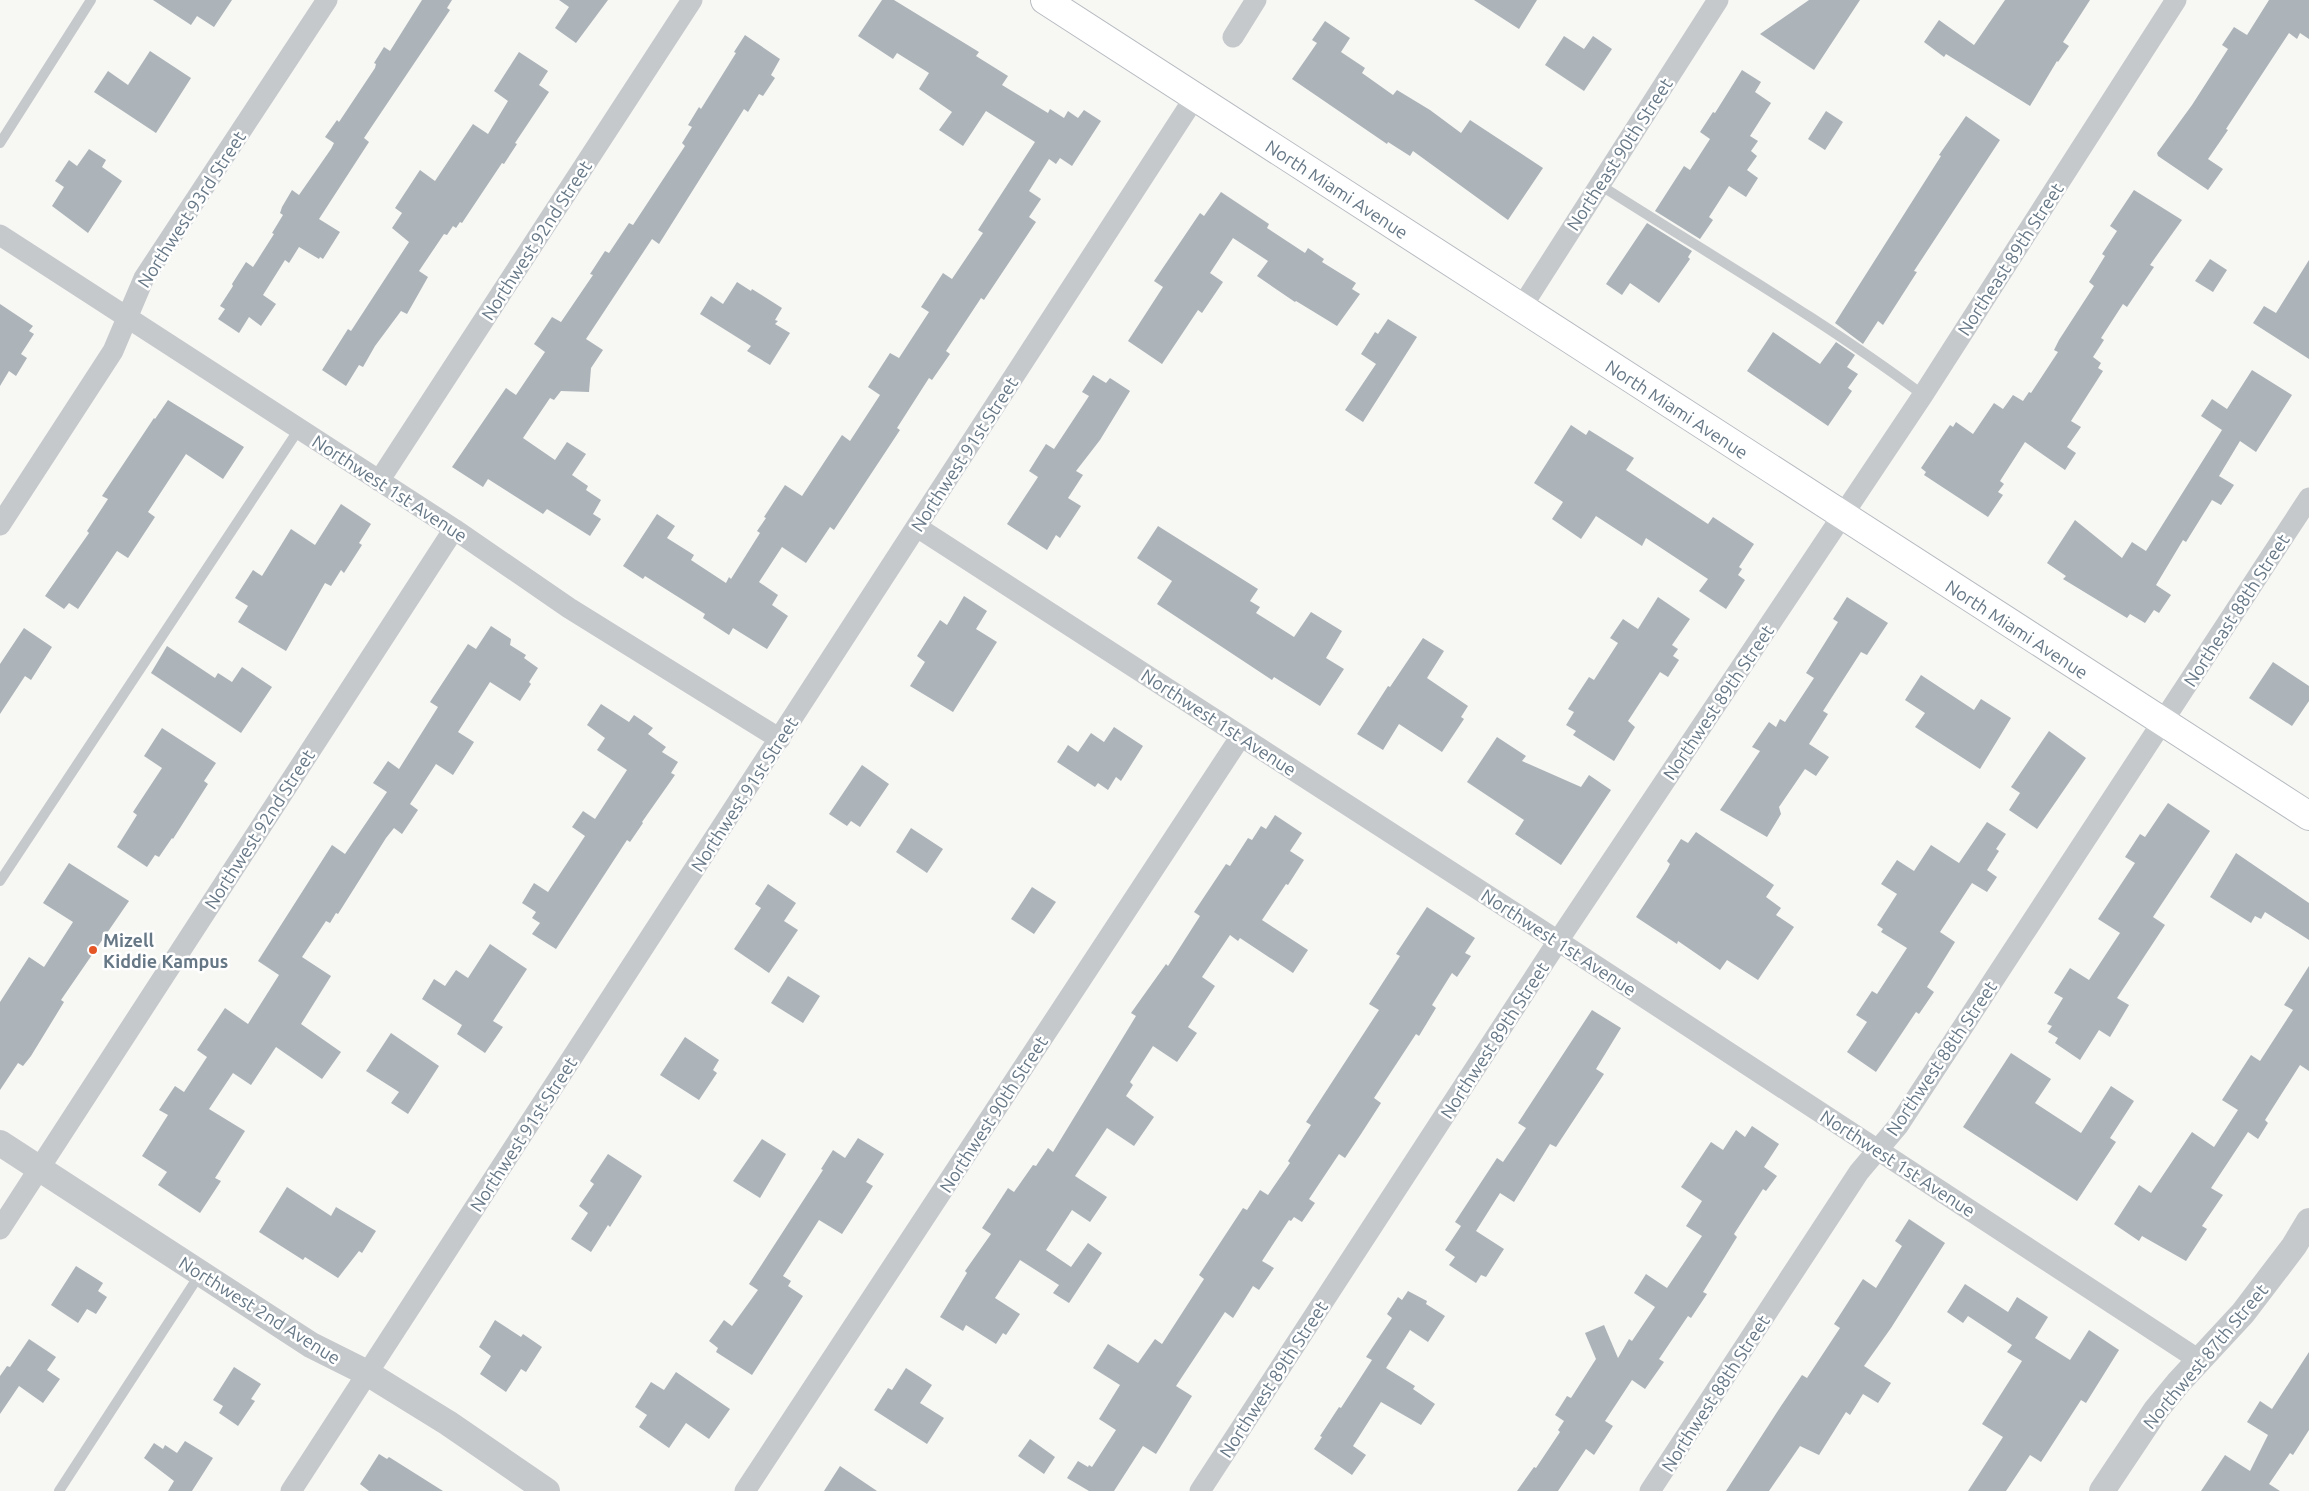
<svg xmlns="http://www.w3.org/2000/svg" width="2309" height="1491" font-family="Ubuntu,sans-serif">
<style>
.building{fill:#acb4b9}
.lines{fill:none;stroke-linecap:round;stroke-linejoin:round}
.secondary-casing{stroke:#b7bcc1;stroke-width:30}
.service{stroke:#c5c9cc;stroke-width:10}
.minor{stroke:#c5c9cc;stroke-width:21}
.tertiary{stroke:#c5c9cc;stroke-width:26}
.secondary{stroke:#fff;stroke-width:28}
.poi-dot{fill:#e55626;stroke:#fff;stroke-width:2}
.labels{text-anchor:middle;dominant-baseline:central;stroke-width:5;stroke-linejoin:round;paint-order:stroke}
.street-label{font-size:18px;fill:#667786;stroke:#fff}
.poi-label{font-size:18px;font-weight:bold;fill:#667786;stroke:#fff;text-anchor:start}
</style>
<rect width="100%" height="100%" fill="#f7f7f4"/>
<path class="building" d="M153 0H232L214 27 197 16 191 25Z
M422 0H452L447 8 450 10 364 138 369 142 319 219 340 232 323 259 320 257 319 259 299 247 289 263 285 260 263 295 276 304 261 326 249 317 239 333 218 319 225 309 220 306 233 286 232 284 246 262 253 267 274 234 272 233 283 215 280 213 282 207 292 190 299 195 331 149 334 143 325 137 337 120 339 122 375 68 376 64 374 63 384 47 390 51Z
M559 0H608L576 43 555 28 569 7Z
M882 0H894L979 52 976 56 1008 76 1002 85 1048 113 1050 109 1064 118 1068 111 1078 118 1084 110 1101 121 1072 166 1060 158 1056 164 1049 159 1029 191 1041 199 1029 217 1036 222 984 300 981 298 946 351 950 354 932 380 929 378 897 428 900 430 834 530 830 527 806 563 782 547 759 582 778 595 772 605 788 616 767 649 733 628 729 635 703 618 705 614 645 576 643 579 623 566 657 514 675 526 667 538 694 555 691 560 726 583 729 577 731 579 760 533 757 531 766 518 764 517 785 485 802 496 842 435 850 441 880 395 868 387 890 353 899 358 929 312 921 307 943 273 952 279 983 233 978 230 1035 142 986 111 963 146 939 130 952 112 919 89 929 73 897 53 893 59 858 36Z
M1474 0H1537L1519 29Z
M1809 0H1860L1814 70 1760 34Z
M2005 0H2090L2063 42 2069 46 2058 62 2057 61 2030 106 1946 54 1944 57 1924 42 1939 20 1974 45Z
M2269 0H2309V39L2300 33 2297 39 2289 33 2226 129 2228 130 2208 159 2223 169 2208 190 2158 156 2157 153 2192 105 2228 49 2222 45 2234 27 2247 35Z
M1325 21 1350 38 1341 52 1365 68 1362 73 1393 95 1397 90 1430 110 1461 133 1470 120 1543 168 1508 220 1413 151 1410 156 1388 142 1387 144 1292 79 1317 43 1312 40Z
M745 35 780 59 771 75 775 78 763 96 759 94 748 112 744 109 659 244 652 239 586 339 603 350 591 368 589 392 561 391 554 400 550 398 523 438 555 460 567 442 586 454 572 475 588 486 586 490 601 500 593 514 601 519 590 536 547 509 543 514 488 479 483 487 452 467 506 388 516 395 545 352 534 344 552 317 561 322 593 275 590 274 605 251 609 253 629 223 633 225 685 146 682 143 692 127 688 125 699 107 701 109 736 53 734 52Z
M1564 36 1584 49 1593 36 1612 49 1584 91 1545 65Z
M150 51 191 78 156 133 94 92 108 71 128 85Z
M519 52 548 71 539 85 549 92 515 143 517 144 504 164 502 163 462 223 460 222 456 228 453 226 447 235 444 234 419 271 428 277 407 314 401 311 375 346 363 367 359 365 346 386 322 370 348 329 351 331 409 242 392 228 402 213 395 208 420 170 435 181 473 124 488 134 508 101 494 91Z
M1742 70 1761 82 1755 92 1771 103 1750 136 1758 141 1751 151 1757 156 1747 170 1758 178 1746 197 1729 186 1709 217 1713 220 1700 239 1655 211 1684 166 1690 170 1710 139 1700 132 1713 112 1715 113Z
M1826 111 1843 122 1825 150 1808 139Z
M1966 116 2000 140 1914 271 1917 272 1883 325 1878 321 1863 344 1835 323 1941 156 1939 155Z
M89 149 106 160 102 167 122 181 88 233 52 206 64 187 55 181 69 160 77 166Z
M2134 190 2182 220 2150 265 2154 267 2127 307 2123 304 2101 338 2104 340 2093 357 2101 363 2098 368 2103 371 2071 421 2081 427 2067 447 2076 453 2065 470 2025 442 2000 481 2004 484 1998 492 2003 495 1988 517 1924 475 1926 472 1921 468 1950 425 1953 427 1956 422 1973 434 1994 403 2003 409 2013 395 2023 401 2029 392 2031 393 2058 352 2054 350 2059 340 2094 286 2089 282 2105 256 2102 254 2117 231 2110 226Z
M1221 192 1269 224 1267 228 1305 253 1308 248 1324 259 1322 262 1356 283 1352 289 1360 294 1337 326 1296 301 1295 302 1257 276 1268 261 1233 238 1210 273 1223 282 1202 313 1198 310 1162 364 1128 341 1163 287 1154 281 1200 213 1204 216Z
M1647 223 1692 251 1688 257 1690 259 1659 303 1630 283 1622 295 1606 284Z
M2210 259 2227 270 2213 292 2195 281Z
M2309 260V359L2253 323 2264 306 2276 313Z
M737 282 751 291 752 289 782 308 775 320 778 321 775 324 790 333 770 365 747 351 751 346 700 314 711 296 723 304Z
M0 304 33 326 29 331 34 334 21 354 27 358 16 376 9 371 0 386Z
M1388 319 1417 337 1363 422 1345 410 1376 364 1361 354 1375 332 1378 334Z
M1773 332 1820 364 1836 342 1855 355 1847 367 1858 374 1848 388 1852 391 1828 426 1747 371Z
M2252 370 2292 395 2256 452 2240 441 2219 476 2234 485 2221 505 2212 500 2186 542 2183 540 2156 585 2171 595 2159 613 2154 610 2145 623 2130 614 2127 618 2063 579 2066 576 2047 563 2075 520 2122 558 2132 542 2146 551 2222 430 2201 416 2212 399 2227 409Z
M1093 375 1106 383 1110 378 1130 391 1100 440 1076 471 1083 475 1068 498 1081 506 1060 538 1056 535 1047 550 1007 524 1038 477 1029 471 1046 444 1054 449 1089 396 1082 392Z
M168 400 244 447 223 479 186 454 148 512 155 517 128 558 117 551 78 609 69 603 64 609 45 596 89 533 87 531 108 499 102 496 154 418 155 419Z
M1571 425 1586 435 1589 430 1634 458 1626 470 1708 524 1713 517 1754 544 1739 567 1742 569 1738 575 1745 580 1726 609 1699 591 1708 579 1646 538 1642 546 1596 516 1581 539 1552 519 1563 502 1534 483Z
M341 504 371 524 359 543 362 545 344 573 341 570 331 586 325 583 286 651 238 622 248 606 235 598 253 570 262 576 291 529 315 545Z
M1158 526 1258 589 1250 601 1260 607 1256 613 1294 637 1311 612 1342 631 1326 658 1344 669 1320 706 1274 677 1272 680 1157 604 1172 581 1137 558Z
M964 596 987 611 976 629 997 642 953 712 910 686 925 662 917 656 940 620 947 625Z
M1658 597 1690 619 1672 645 1678 649 1673 656 1679 660 1668 677 1660 672 1628 721 1635 727 1614 761 1573 735 1576 731 1566 725 1574 712 1568 709 1589 677 1594 680 1618 643 1610 638 1623 619 1638 629Z
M1847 597 1888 623 1867 655 1861 652 1823 711 1828 714 1809 744 1829 757 1816 776 1805 769 1779 807 1781 814 1767 837 1720 810 1760 751 1752 747 1769 722 1776 727 1780 719 1785 722 1814 678 1806 673 1838 622 1833 619Z
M491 626 511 639 510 645 526 655 524 658 538 668 529 682 531 684 520 701 490 682 458 732 474 742 453 775 436 764 410 804 418 810 402 834 394 828 386 838 338 914 336 913 330 923 326 921 302 957 331 976 301 1024 341 1052 322 1079 276 1047 251 1085 233 1073 209 1109 245 1131 215 1178 221 1181 200 1213 158 1185 167 1172 142 1156 168 1115 159 1110 175 1086 184 1092 207 1057 197 1050 225 1008 248 1024 279 975 258 961 332 845 345 854 387 792 373 783 388 761 399 769 438 707 430 702 468 644 476 649Z
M24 628 52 647 31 680 25 676 0 714V664Z
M1423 638 1444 651 1427 678 1468 706 1461 717 1464 719 1442 752 1399 724 1383 750 1357 734 1388 686 1390 687Z
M167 646 215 678 218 673 232 682 242 667 272 687 241 733 151 673Z
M2273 662 2309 686V701L2292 726 2249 698Z
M1921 675 1974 710 1981 699 2011 718 1980 769 1915 727 1925 713 1905 700Z
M601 704 629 722 634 715 653 728 648 734 666 747 662 752 678 762 671 773 675 775 642 822 643 823 630 842 627 840 556 949 532 934 540 923 532 918 536 912 522 903 534 883 548 892 585 836 572 827 583 811 595 819 627 770 597 750 605 738 587 725Z
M1114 727 1143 746 1121 781 1116 777 1108 790 1098 783 1095 787 1057 762 1068 745 1078 752 1091 733 1104 742Z
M162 728 216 763 204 781 208 784 173 839 172 838 159 857 155 855 147 867 117 847 137 815 133 812 162 768 144 756Z
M2049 731 2086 758 2037 829 2009 810 2020 793 2011 787Z
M1497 737 1526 756 1522 761 1581 787 1589 775 1611 790 1561 865 1515 834 1524 820 1467 782Z
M862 765 889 784 860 827 851 821 847 826 829 814Z
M2168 803 2210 831 2153 917 2165 925 2117 998 2129 1005 2110 1037 2099 1030 2080 1060 2055 1043 2058 1038 2048 1032 2052 1026 2047 1024 2063 998 2054 993 2070 968 2089 980 2120 933 2098 919 2135 863 2125 857 2140 834 2145 837Z
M1275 815 1302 833 1290 851 1304 860 1288 885 1286 884 1262 920 1308 950 1293 973 1240 938 1238 941 1230 935 1202 977 1215 986 1188 1027 1197 1033 1177 1062 1153 1046 1130 1082 1133 1085 1126 1096 1154 1117 1134 1146 1107 1128 1075 1176 1107 1197 1090 1222 1072 1210 1046 1250 1071 1267 1088 1243 1102 1253 1069 1303 1053 1293 1059 1285 1020 1260 995 1298 1020 1314 1006 1335 1003 1333 996 1344 966 1325 963 1331 940 1317 967 1273 965 1271 991 1234 982 1228 1008 1188 1014 1192 1033 1165 1036 1166 1048 1148 1053 1152 1136 1016 1131 1013 1166 964 1168 966 1200 916 1194 912 1226 864 1230 866 1248 838 1252 840 1261 826 1266 829Z
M1987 822 2006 834 1996 849 1999 851 1987 870 1997 877 1987 892 1972 883 1940 932 1955 942 1927 987 1934 992 1919 1014 1916 1012 1876 1072 1847 1052 1867 1022 1856 1015 1872 991 1877 994 1907 948 1881 932 1883 929 1877 925 1897 894 1881 884 1897 860 1914 871 1931 845 1959 863Z
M911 828 943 849 927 873 896 852Z
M1696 832 1774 885 1766 897 1781 908 1776 915 1794 927 1758 980 1727 960 1720 970 1678 941 1677 944 1636 917 1667 870 1670 864 1667 861 1681 839 1688 843Z
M2236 853 2309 903V940L2265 912 2261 919 2255 916 2251 923 2210 897Z
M69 863 129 901 61 1000 64 1002 31 1056 23 1066 18 1063 0 1090V1002L29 957 44 967 73 922 43 903Z
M768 884 796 903 784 921 798 930 769 973 734 949 761 908 755 904Z
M1032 887 1056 902 1034 934 1011 919Z
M1427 907 1475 938 1465 953 1471 956 1457 977 1452 973 1432 1005 1436 1008 1419 1036 1416 1034 1374 1098 1381 1103 1361 1134 1345 1158 1339 1154 1309 1199 1315 1203 1302 1222 1294 1217 1291 1221 1289 1220 1262 1261 1274 1268 1259 1290 1253 1286 1233 1318 1225 1312 1176 1386 1192 1396 1156 1454 1143 1446 1114 1491H1089L1067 1478 1078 1461 1088 1467 1089 1465 1092 1467 1116 1430 1099 1419 1120 1385 1093 1368 1108 1344 1138 1363 1155 1339 1162 1344 1204 1279 1199 1275 1243 1208 1247 1210 1260 1190 1268 1195 1290 1163 1288 1161 1311 1125 1306 1122 1379 1010 1369 1004 1400 956 1396 954Z
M490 944 527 969 493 1021 503 1027 485 1053 457 1034 462 1025 422 999 434 979 445 986 456 970 468 978Z
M2309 966V1071L2300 1065 2265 1120 2268 1123 2258 1139 2248 1132 2211 1188 2223 1195 2202 1226 2207 1229 2186 1261 2142 1236 2139 1241 2114 1224 2139 1185 2151 1193 2192 1132 2214 1147 2238 1110 2222 1100 2251 1055 2260 1061 2293 1010 2284 1005Z
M788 976 820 996 803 1023 771 1003Z
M1592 1010 1621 1028 1596 1069 1604 1074 1556 1147 1550 1144 1514 1202 1500 1193 1476 1231 1504 1249 1486 1277 1481 1275 1476 1283 1449 1265 1455 1257 1445 1250 1461 1226 1455 1222 1497 1158 1503 1162 1526 1128 1518 1123Z
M391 1033 439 1066 408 1114 391 1103 399 1092 366 1071Z
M685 1037 719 1060 713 1070 717 1073 699 1100 660 1075Z
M2011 1053 2051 1079 2035 1103 2081 1133 2111 1086 2134 1101 2110 1138 2116 1142 2077 1201 1963 1127Z
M1752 1126 1779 1144 1764 1167 1777 1176 1766 1191 1763 1189 1734 1234 1737 1237 1703 1292 1707 1294 1691 1318 1688 1316 1659 1359 1664 1362 1645 1389 1632 1380 1605 1421 1613 1426 1594 1455 1586 1449 1558 1491H1517L1534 1467 1536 1468 1560 1432 1558 1430 1564 1421 1555 1415 1567 1396 1571 1398 1596 1359 1585 1333 1604 1325 1618 1358 1629 1339 1632 1341 1655 1307 1634 1293 1646 1274 1667 1288 1702 1236 1686 1226 1702 1201 1681 1187 1711 1142 1723 1150 1736 1130 1745 1137Z
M858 1138 884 1154 866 1182 873 1186 842 1234 819 1220 783 1276 791 1281 788 1286 803 1296 752 1375 716 1352 718 1348 709 1341 724 1320 732 1326 758 1290 749 1284 823 1170 821 1169 833 1150 845 1158Z
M762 1139 786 1154 760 1198 733 1181Z
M608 1154 642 1176 610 1227 608 1225 591 1252 571 1239 588 1213 579 1206 594 1184 590 1181Z
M287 1187 331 1216 336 1207 376 1231 362 1253 359 1251 338 1278 305 1257 303 1260 259 1232Z
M1909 1219 1945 1243 1891 1328 1864 1366 1891 1383 1878 1403 1863 1394 1850 1415 1846 1412 1819 1455 1800 1446 1769 1491H1726L1781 1406 1802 1375 1807 1378 1840 1328 1834 1324 1863 1279 1876 1288 1902 1246 1895 1241Z
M76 1266 103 1283 98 1291 107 1297 96 1314 87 1309 78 1323 51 1305Z
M1965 1284 2008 1312 2017 1297 2048 1317 2035 1338 2070 1360 2089 1330 2119 1350 2086 1403 2081 1400 2041 1462 2030 1455 2006 1491H1968L2003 1437 1982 1424 2022 1361 2007 1352 2012 1345 1968 1316 1963 1323 1947 1312Z
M1408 1291 1427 1301 1426 1304 1445 1316 1428 1342 1410 1330 1386 1368 1415 1386 1413 1389 1435 1404 1421 1425 1381 1402 1353 1446 1366 1455 1352 1475 1314 1449 1322 1437 1320 1436 1339 1407 1341 1408 1372 1360 1366 1357 1392 1318 1387 1314 1398 1297 1402 1300Z
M495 1320 521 1337 523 1334 542 1347 526 1372 521 1369 506 1392 480 1374 491 1356 479 1347Z
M29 1339 56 1357 47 1370 60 1379 43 1403 19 1386 0 1414V1376L7 1366 10 1367Z
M2309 1352V1430L2293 1455 2290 1453 2269 1484 2280 1491H2201L2225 1455 2250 1471 2268 1435 2247 1422 2260 1401 2272 1409Z
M234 1367 261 1384 251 1399 255 1401 238 1426 219 1413 223 1406 213 1400Z
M906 1368 932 1385 920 1403 944 1418 927 1444 874 1410 888 1388 892 1390Z
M676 1372 730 1409 709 1439 686 1423 669 1448 639 1427 647 1415 635 1407 651 1382 664 1390Z
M1030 1439 1055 1457 1044 1474 1018 1456Z
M185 1441 213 1458 192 1491H168L174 1481 144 1458 154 1443 163 1449 165 1445 177 1453Z
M379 1454 387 1459 389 1457 443 1491H369L360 1484Z
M840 1466 877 1491H824Z"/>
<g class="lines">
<g class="secondary-casing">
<path id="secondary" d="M1045 0 2309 816"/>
</g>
<path class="service" d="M0 143 91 0
M1600 185C1708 254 1820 318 1923 395
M0 881 299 429
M59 1491 200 1274"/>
<path class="minor" d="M1233 37 1256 0
M0 235 454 529 569 608 780 739
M1521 308 1718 0
M379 481 692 0
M0 525 113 351 144 278 327 0
M917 527 1558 941 2199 1360
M0 1229 454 529
M291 1491 1195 97
M745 1491 1241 736
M1200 1491 1558 941 1923 395 2176 0
M1650 1491 1859 1172 1898 1126 2309 498"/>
<path class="tertiary" d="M0 1143 311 1345 367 1373 448 1423 547 1491
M2102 1491 2156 1410 2179 1382 2243 1313 2294 1246 2309 1221"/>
<use href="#secondary" class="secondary"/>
</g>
<circle class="poi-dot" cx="93" cy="950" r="5"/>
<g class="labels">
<g class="street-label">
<text transform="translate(1619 154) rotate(-57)">Northeast 90th Street</text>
<text transform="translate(1337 189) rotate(33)">North Miami Avenue</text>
<text transform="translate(191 209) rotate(-57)">Northwest 93rd Street</text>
<text transform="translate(536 240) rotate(-57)">Northwest 92nd Street</text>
<text transform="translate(2010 259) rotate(-57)">Northeast 89th Street</text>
<text transform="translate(1677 409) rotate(33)">North Miami Avenue</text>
<text transform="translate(964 454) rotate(-57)">Northwest 91st Street</text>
<text transform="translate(390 488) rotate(33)">Northwest 1st Avenue</text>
<text transform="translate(2236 610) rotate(-57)">Northeast 88th Street</text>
<text transform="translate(2017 629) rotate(33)">North Miami Avenue</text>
<text transform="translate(1718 702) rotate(-56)">Northwest 89th Street</text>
<text transform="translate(1219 722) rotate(33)">Northwest 1st Avenue</text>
<text transform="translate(744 794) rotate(-57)">Northwest 91st Street</text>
<text transform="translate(259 829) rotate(-57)">Northwest 92nd Street</text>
<text transform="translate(1559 942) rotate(33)">Northwest 1st Avenue</text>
<text transform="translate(1494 1040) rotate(-57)">Northwest 89th Street</text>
<text transform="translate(1941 1058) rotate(-56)">Northwest 88th Street</text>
<text transform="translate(993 1114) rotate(-57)">Northwest 90th Street</text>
<text transform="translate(523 1134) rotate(-57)">Northwest 91st Street</text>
<text transform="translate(1898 1163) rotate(33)">Northwest 1st Avenue</text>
<text transform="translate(260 1310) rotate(32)">Northwest 2nd Avenue</text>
<text transform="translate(2205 1356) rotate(-50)">Northwest 87th Street</text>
<text transform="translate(1273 1379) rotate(-57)">Northwest 89th Street</text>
<text transform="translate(1715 1393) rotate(-57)">Northwest 88th Street</text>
</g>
<g class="poi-label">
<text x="103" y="940">Mizell<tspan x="103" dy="21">Kiddie Kampus</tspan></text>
</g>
</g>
</svg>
